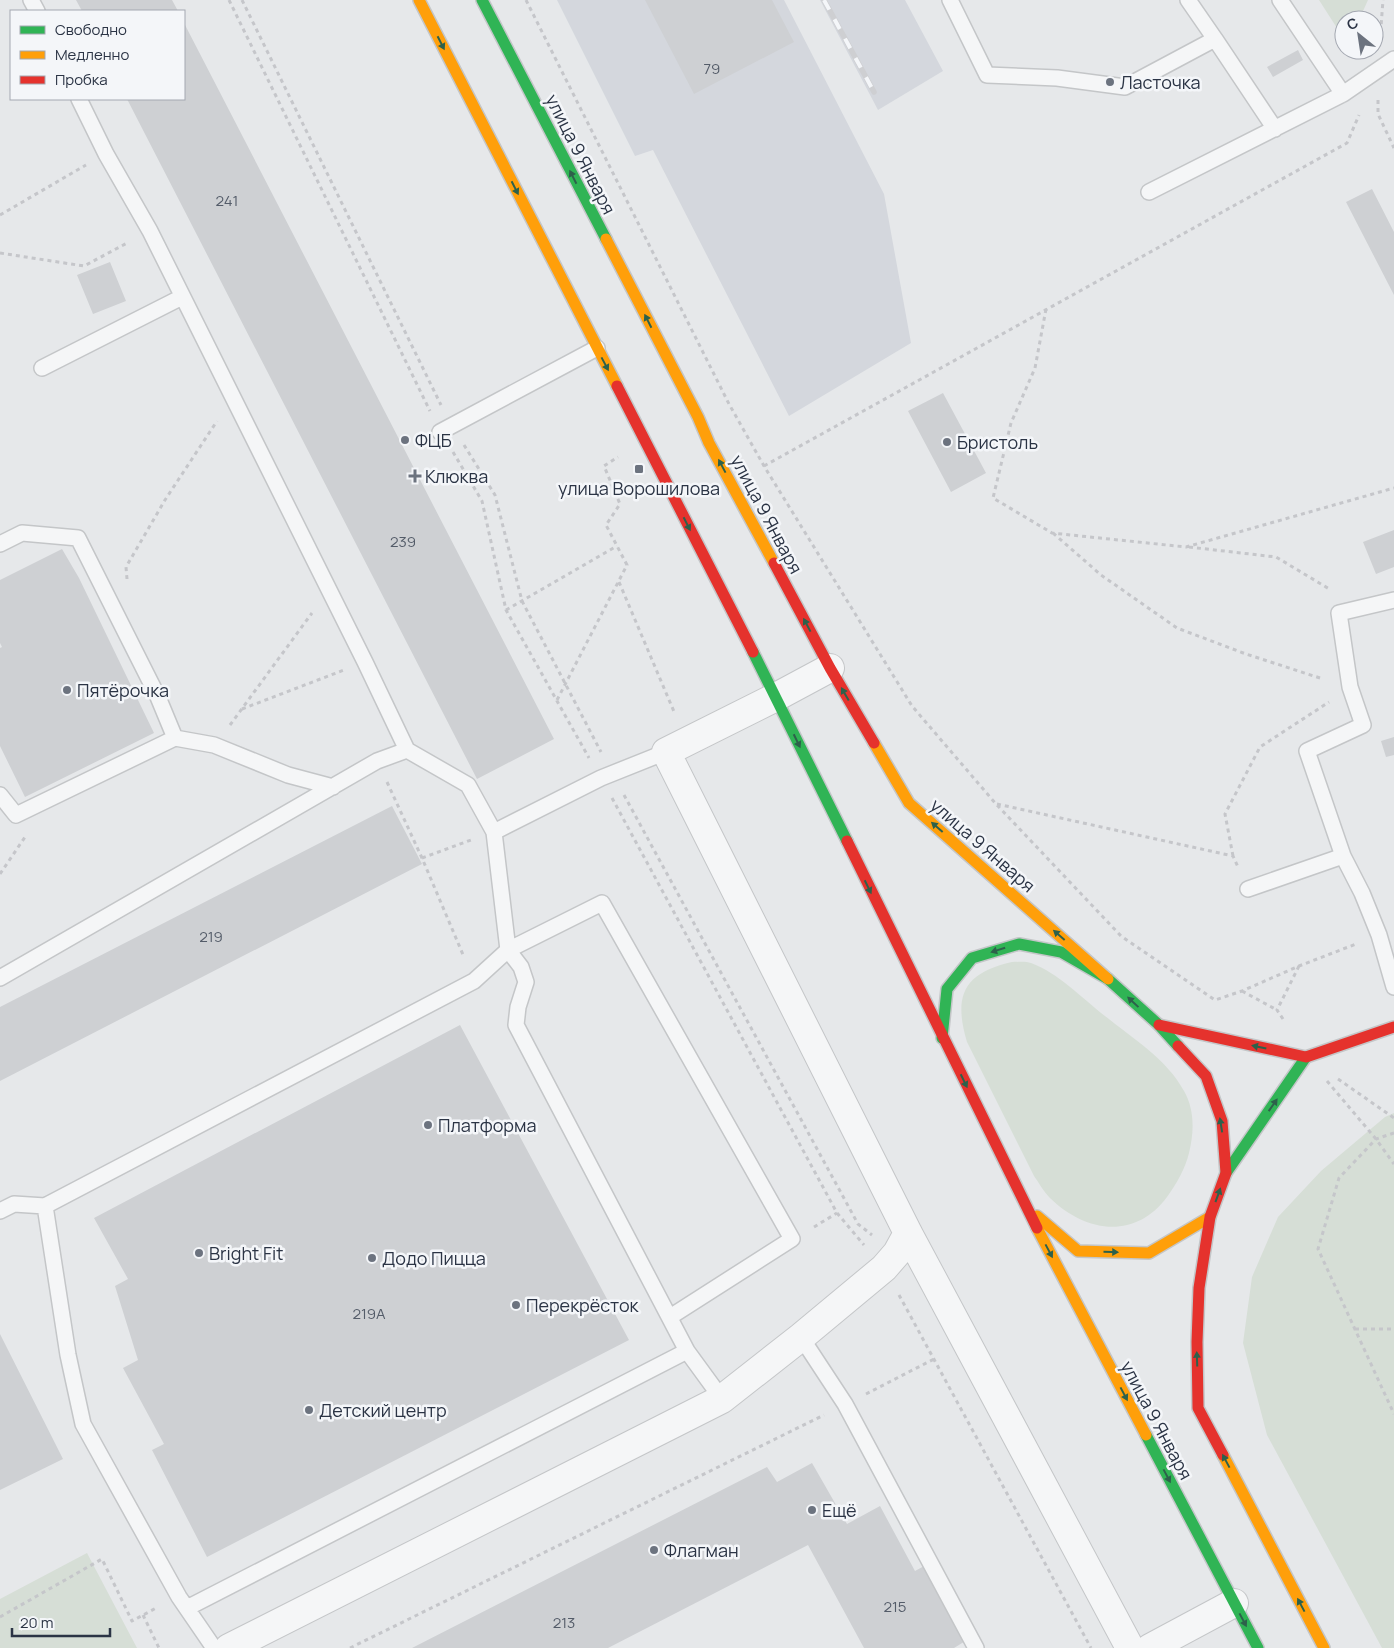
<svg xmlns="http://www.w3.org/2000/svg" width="1394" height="1648" font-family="Manrope,sans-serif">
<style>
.built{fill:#d4d7dd}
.green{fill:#d6ded6}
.building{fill:#ced0d3}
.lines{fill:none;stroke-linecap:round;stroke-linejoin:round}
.lane-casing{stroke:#c4c6c8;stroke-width:18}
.street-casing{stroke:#c4c6c8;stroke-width:30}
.fast-casing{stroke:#c4c6c8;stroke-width:14}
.slow-casing{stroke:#c4c6c8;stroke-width:14}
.jam-casing{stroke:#c4c6c8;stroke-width:14}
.path{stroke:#c5c6ca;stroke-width:3;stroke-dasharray:4 4;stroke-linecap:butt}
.lane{stroke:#f5f6f7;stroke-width:15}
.street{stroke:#f5f6f7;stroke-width:28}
.fast{stroke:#30b455;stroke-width:11}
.slow{stroke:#ff9f0a;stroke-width:11}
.jam{stroke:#e5322d;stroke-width:11}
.rail-casing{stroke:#cecfd2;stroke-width:5.5}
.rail{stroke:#f4f6f9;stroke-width:4;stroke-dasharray:11;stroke-linecap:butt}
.oneway{fill:#2d614b}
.poi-dot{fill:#6c737f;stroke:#f4f6f9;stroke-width:2}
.labels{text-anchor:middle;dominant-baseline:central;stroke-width:5;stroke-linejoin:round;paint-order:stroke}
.number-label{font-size:15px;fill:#545c69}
.poi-label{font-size:18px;fill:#2b3445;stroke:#f4f6f9;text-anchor:start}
.street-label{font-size:18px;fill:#2b3445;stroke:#f4f6f9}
</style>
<rect width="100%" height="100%" fill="#e6e8ea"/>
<path class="built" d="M557 0H784L884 194 911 343 789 416 653 150 635 156Z
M820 0H905L943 71 878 110Z"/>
<path class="green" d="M1319 0H1368L1359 20H1344V39Z
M1012 962C1018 962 1026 961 1031 963 1057 972 1083 999 1105 1016 1132 1038 1167 1059 1184 1091 1195 1110 1194 1133 1189 1153 1185 1169 1177 1183 1167 1197 1135 1240 1086 1233 1050 1198 1044 1192 1039 1183 1034 1176L967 1042C953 995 964 973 1012 962Z
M1394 1113V1648H1382L1267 1435 1243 1343 1252 1277 1278 1217 1321 1171 1385 1117Z
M87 1553 137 1648H0V1599Z"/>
<path class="building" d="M76 0H172L178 11H82Z
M645 0H772L794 42 694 94Z
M184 23 554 739 477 779 127 99H184Z
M1298 50 1303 60 1273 77 1267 67Z
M1372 189 1394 232V295L1346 202Z
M110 262 126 301 93 314 77 275Z
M943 393 986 473 951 492 908 411Z
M1394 530V567L1376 574 1363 542Z
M62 549 79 578 154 733 25 797 0 746V648L2 647 0 643V580Z
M1394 737V755L1386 757 1381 741Z
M392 806 422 864 0 1081V1007Z
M460 1025 629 1340 207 1557 152 1450 164 1444 123 1368 138 1360 115 1286 128 1279 94 1218Z
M0 1334 63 1459 0 1490Z
M812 1463 847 1524 880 1506 915 1571 926 1565 967 1640 954 1648H864L808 1545 608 1648H412L767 1467 777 1482Z"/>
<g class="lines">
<g class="lane-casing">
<path id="lane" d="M31 0 37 11
M950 0 987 75 1057 78 1125 87 1215 39 1188 0
M1280 0 1343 94 1394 59
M1215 39 1275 129
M79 99 106 154 150 231 365 662 407 750
M1149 192 1343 94
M42 368 182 297
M440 432 597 348
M0 544 22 533 78 538 158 697 175 738
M0 795 16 815 175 738 214 745 288 775 333 787
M1343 856 1307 751 1363 725 1350 687 1339 613 1394 600
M1248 889 1343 856 1362 893 1379 935 1394 987
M0 978 377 761 407 750 468 785 494 832
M45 1206 68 1355 83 1424 179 1597 214 1648
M0 1211 14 1204 45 1206 474 981 508 950 494 832 601 778 666 752
M670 1317 792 1239 602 903 508 950 521 967 526 982 518 1007 516 1025 687 1351 722 1399
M801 1337 845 1404 976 1648
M187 1608 687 1351"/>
</g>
<g class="street-casing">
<path id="street" d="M830 668 776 697 666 752 908 1233 1130 1648
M229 1648 722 1399 801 1337 884 1268 897 1253 908 1233
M1150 1648 1234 1603"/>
</g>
<g class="fast-casing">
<path id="fast" d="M482 0 606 239
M753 652 847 841
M942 1038 947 989 972 958 1019 944 1061 952 1108 979 1159 1025 1178 1046
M1226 1173 1306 1057
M1146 1435 1258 1648"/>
</g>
<g class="slow-casing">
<path id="slow" d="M419 0 617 386
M606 239 698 417 709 443 774 563
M874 743 909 803 1108 979
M1037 1216 1078 1251 1149 1253 1210 1217
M1037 1228 1146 1435
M1223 1455 1324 1648"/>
</g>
<g class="jam-casing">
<path id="jam" d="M617 386 753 652
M774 563 830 668 874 743
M847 841 1037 1228
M1159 1025 1306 1057 1394 1027
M1178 1046 1206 1076 1222 1121 1226 1173 1210 1217 1199 1288 1197 1342 1198 1408 1223 1455"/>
</g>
<path class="path" d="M229 0 430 411
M242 0 441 405
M526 0 729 404 764 466 912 706 996 804 1121 936 1215 1000 1242 991 1299 966 1356 944
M1380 40 1383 0
M1378 100V114L1394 148
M0 215 86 165
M0 253 84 266 129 242
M1046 309 1035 368 1011 423 993 498 1052 533 1186 547 1394 488
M464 445 495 495 522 601 601 752
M453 452 482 501 506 610 589 758
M764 466 1347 143 1359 115
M1053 533 1101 575 1177 628 1246 654 1323 679
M1189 547 1276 557 1331 590
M127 579 126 567 165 500 217 421
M619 582 675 714
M506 610 617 546
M557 700 627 565 606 525 620 504 604 466 618 457
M242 709 344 670
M230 725 312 613
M387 782 422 858 464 957
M624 795 858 1224 872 1235
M612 798 837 1213 864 1245
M997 804 1233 856 1238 867
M1233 856 1225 814 1260 747 1329 702
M422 858 471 840
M0 874 25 837
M1242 991 1277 1010
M1283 1019 1277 1010 1299 966
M1338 1079 1394 1118
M1327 1081 1376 1139 1394 1164
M1394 1133 1376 1139 1339 1178 1318 1249 1394 1414
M814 1227 837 1213
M899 1295 1091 1648
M1355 1329H1394
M866 1394 934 1359
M143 1615 159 1648
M0 1617 102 1559 132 1621 158 1607
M350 1648 824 1415"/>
<use href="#lane" class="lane"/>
<use href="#street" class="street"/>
<use href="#fast" class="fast"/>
<use href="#slow" class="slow"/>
<use href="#jam" class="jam"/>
<g class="rail-casing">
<path id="rail" d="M824 0 874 92"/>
</g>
<use href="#rail" class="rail"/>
</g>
<defs><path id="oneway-solid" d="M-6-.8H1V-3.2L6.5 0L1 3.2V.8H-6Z" transform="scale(1.25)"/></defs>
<g class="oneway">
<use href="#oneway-solid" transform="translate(441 43) rotate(63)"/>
<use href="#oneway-solid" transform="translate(573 177) rotate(-117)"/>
<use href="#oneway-solid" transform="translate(515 188) rotate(63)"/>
<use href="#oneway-solid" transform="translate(648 321) rotate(-117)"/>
<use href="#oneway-solid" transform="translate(605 364) rotate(62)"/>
<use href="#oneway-solid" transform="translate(722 466) rotate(-118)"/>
<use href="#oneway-solid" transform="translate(687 524) rotate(63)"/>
<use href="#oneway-solid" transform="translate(807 625) rotate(-118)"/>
<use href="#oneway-solid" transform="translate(845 694) rotate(-120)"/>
<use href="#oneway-solid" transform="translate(797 741) rotate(64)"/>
<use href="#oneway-solid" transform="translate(937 827) rotate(-139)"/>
<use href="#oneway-solid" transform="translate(868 887) rotate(64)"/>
<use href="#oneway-solid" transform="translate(1059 935) rotate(-139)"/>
<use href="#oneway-solid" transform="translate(998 950) rotate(163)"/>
<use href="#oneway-solid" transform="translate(1133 1002) rotate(-137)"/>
<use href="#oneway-solid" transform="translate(1259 1047) rotate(-168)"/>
<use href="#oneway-solid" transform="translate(964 1081) rotate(64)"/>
<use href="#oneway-solid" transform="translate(1273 1105) rotate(-55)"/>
<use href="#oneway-solid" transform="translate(1221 1125) rotate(-99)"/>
<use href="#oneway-solid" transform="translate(1218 1195) rotate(-70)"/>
<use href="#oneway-solid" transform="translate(1049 1251) rotate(62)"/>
<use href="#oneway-solid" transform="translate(1111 1252) rotate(1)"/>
<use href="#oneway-solid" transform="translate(1197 1359) rotate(-92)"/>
<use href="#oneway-solid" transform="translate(1124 1394) rotate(62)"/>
<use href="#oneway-solid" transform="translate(1226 1461) rotate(-118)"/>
<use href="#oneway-solid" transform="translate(1167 1476) rotate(62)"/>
<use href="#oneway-solid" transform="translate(1301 1605) rotate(-118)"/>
<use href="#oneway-solid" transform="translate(1243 1620) rotate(62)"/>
</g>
<g class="poi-dot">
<circle cx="1110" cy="82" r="5"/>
<circle cx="405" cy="440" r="5"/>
<circle cx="947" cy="442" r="5"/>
<rect x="634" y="464" width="10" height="10" rx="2.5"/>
<path d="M412.5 468.5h5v5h5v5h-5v5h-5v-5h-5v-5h5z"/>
<circle cx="67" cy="690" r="5"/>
<circle cx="428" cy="1125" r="5"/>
<circle cx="199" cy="1253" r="5"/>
<circle cx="372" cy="1258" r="5"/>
<circle cx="516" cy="1305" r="5"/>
<circle cx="309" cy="1410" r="5"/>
<circle cx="812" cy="1510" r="5"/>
<circle cx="654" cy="1550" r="5"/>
</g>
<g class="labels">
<g class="number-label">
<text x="712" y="68">79</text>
<text x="227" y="200">241</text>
<text x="403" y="541">239</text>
<text x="211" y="936">219</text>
<text x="369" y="1313">219А</text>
<text x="895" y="1606">215</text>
<text x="564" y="1622">213</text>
</g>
<g class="poi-label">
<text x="1120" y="82">Ласточка</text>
<text x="415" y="440">ФЦБ</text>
<text x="957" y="442">Бристоль</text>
<text x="425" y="476">Клюква</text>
<text x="639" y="488" text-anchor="middle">улица Ворошилова</text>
<text x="77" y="690">Пятёрочка</text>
<text x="438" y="1125">Платформа</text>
<text x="209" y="1253">Bright Fit</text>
<text x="382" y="1258">Додо Пицца</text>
<text x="526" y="1305">Перекрёсток</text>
<text x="319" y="1410">Детский центр</text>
<text x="822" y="1510">Ещё</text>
<text x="664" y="1550">Флагман</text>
</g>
<g class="street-label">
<text transform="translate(581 154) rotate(63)">улица 9 Января</text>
<text transform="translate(767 514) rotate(62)">улица 9 Января</text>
<text transform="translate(983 845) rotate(41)">улица 9 Января</text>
<text transform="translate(1157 1420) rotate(62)">улица 9 Января</text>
</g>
</g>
<rect x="10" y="10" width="175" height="90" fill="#f4f6f9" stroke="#a4a8b1"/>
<rect x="20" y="26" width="25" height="8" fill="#30b455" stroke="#a4a8b1"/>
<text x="55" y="35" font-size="15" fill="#2b3445">Свободно</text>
<rect x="20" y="51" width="25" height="8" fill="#ff9f0a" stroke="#a4a8b1"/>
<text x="55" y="60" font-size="15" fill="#2b3445">Медленно</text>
<rect x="20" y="76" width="25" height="8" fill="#e5322d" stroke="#a4a8b1"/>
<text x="55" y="85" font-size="15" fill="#2b3445">Пробка</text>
<g transform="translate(1359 35) rotate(330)"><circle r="24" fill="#f4f6f9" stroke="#a4a8b1"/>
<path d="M0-4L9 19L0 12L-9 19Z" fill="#6c737f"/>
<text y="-8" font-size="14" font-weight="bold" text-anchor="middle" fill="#2b3445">С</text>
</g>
<path d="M12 1628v8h98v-8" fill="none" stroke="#2b3445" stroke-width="2.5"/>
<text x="20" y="1628" font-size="15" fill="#2b3445" stroke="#f4f6f9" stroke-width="4" paint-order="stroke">20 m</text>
</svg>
